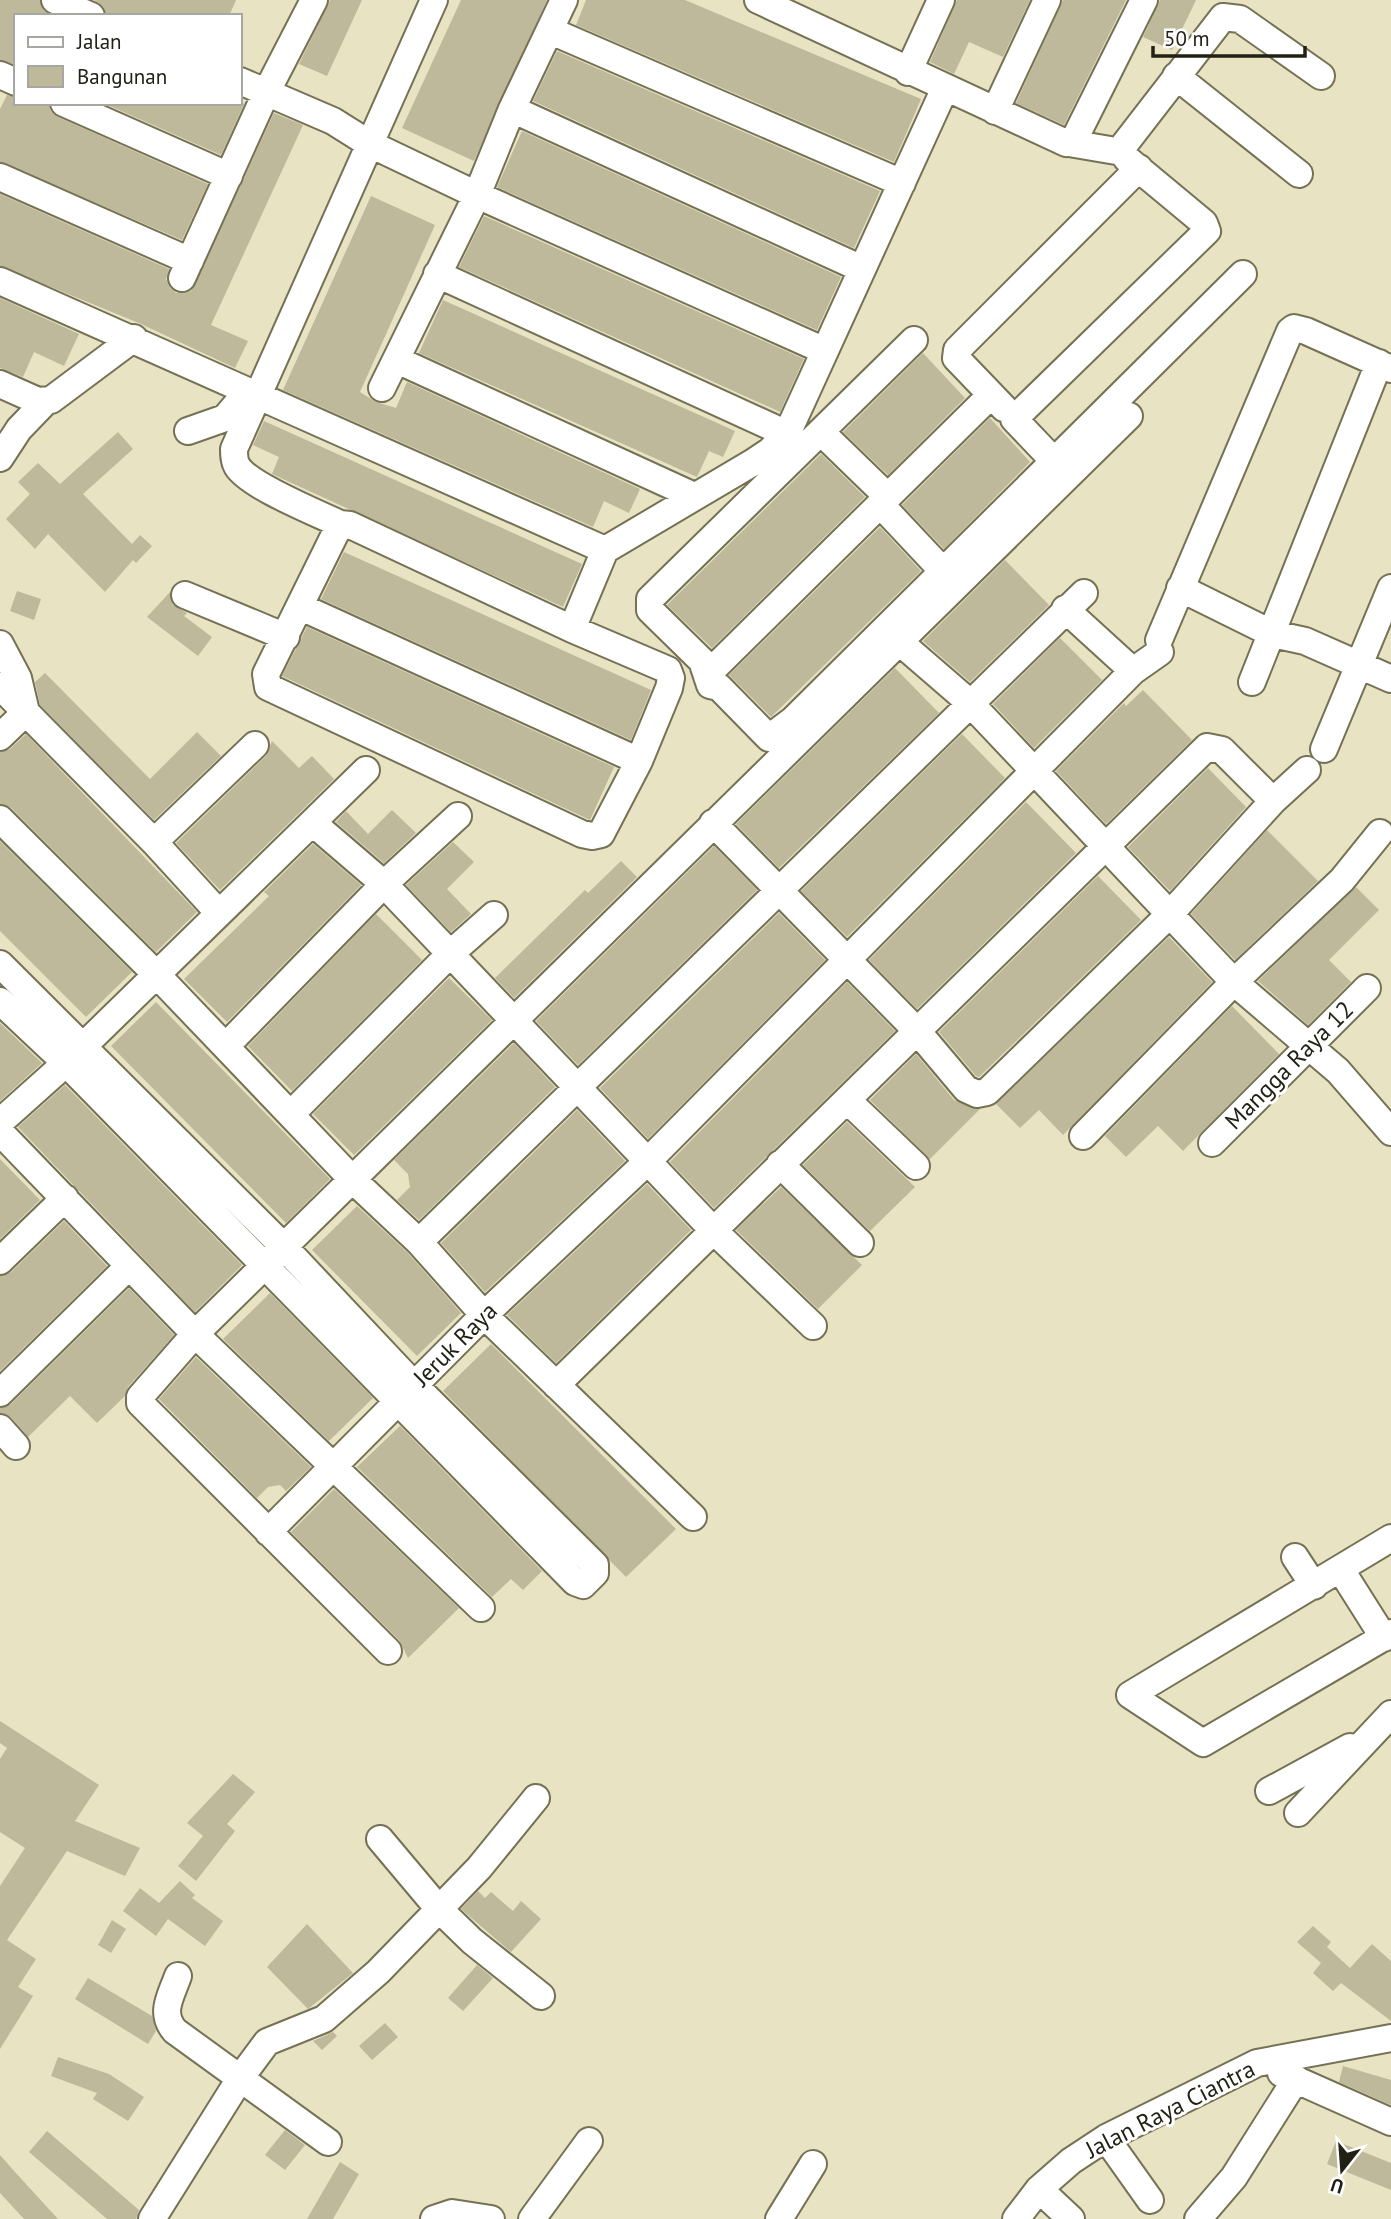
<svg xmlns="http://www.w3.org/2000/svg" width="1391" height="2219" font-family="'PT Sans',sans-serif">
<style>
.building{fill:#bdb99a}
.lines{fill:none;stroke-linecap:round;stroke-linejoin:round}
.minor-casing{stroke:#757154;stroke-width:30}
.minor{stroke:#fff;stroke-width:26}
.labels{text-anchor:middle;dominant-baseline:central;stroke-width:6;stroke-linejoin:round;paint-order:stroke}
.street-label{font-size:24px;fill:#222115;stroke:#fff}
</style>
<rect width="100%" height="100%" fill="#e7e3c3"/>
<path class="building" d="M0 0H40L43 10 52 16H16V65L0 60Z
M94 0H236L229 16H107L103 6Z
M330 0H362L327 76 299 64Z
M461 0H547L474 161 402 128Z
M586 0H685L921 99 894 162 576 25Z
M957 0H1030L1003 57 969 42 954 74 930 62Z
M1063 0H1126L1064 125 1016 103Z
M1160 0H1196L1172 50 1143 37Z
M557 51 880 191 854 248 533 101Z
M7 95 16 97V103H48L51 112 58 117 208 184 182 240 0 162V109Z
M103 103H243L244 104 221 155Z
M274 113 303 125 211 325 248 341 235 368 141 324 0 266V194L169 269 166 279 170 288 176 293 191 291Z
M522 131 841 277 817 330 497 187Z
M371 196 435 225 360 392 376 402 396 408 407 382 640 489 629 513 604 501 593 527 283 390Z
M484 216 804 359 780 412 459 267Z
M0 298 79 334 64 366 34 352 23 377 0 368Z
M443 300 735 431 723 457 709 451 697 477 419 353Z
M923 353 965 398 888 475 843 432Z
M990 418 1030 462 944 549 902 505Z
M264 421 582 564 563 607 272 474 279 457 253 445Z
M118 432 133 449 83 494 132 544 140 535 152 546 136 563 133 560 105 592 48 534 35 549 6 519 30 494 18 482 38 463 60 484Z
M821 454 865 497 712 648 667 605Z
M880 527 921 571 771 717 729 675Z
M344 552 651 690 631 740 321 599Z
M1005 560 1049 605 970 682 923 641Z
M17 591 41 599 34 620 10 611Z
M170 592 173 605 187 613 184 616 212 637 198 656 147 617Z
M307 627 614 767 590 820 282 676Z
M1060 638 1102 680 1034 748 993 704Z
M895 668 939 713 779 868 736 824Z
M45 673 150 779 197 732 221 756 154 820 40 705 35 682Z
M1143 690 1192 740 1106 824 1056 771 1124 703 1126 706Z
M26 734 197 912 156 952 11 808 0 804V752L10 749Z
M962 734 1005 778 847 937 801 891Z
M272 741 299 768 312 756 334 779 220 890 176 843 266 756Z
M1208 768 1246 807 1170 891 1128 847Z
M1026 802 1076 853 917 1009 869 960Z
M392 810 416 833 384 863 336 822 346 811 368 834Z
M1267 830 1318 881 1235 960 1191 914Z
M0 841 132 972 86 1017 0 931Z
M453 842 474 862 447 889 471 914 451 932 406 885Z
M313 844 361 885 227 1022 184 979 269 896 264 892Z
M714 846 757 890 578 1065 536 1021Z
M621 861 637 877 514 998 495 978 585 890 588 893Z
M1098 876 1141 920 979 1077 976 1076 939 1032Z
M1356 887 1379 910 1329 960 1351 982 1308 1025 1258 981Z
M779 913 825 960 648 1139 600 1088Z
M376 914 422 960 292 1091 248 1046Z
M1169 937 1212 982 1063 1135 1039 1110 1020 1128 996 1104Z
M449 978 492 1020 354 1155 313 1114Z
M847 982 895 1031 714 1208 670 1162Z
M156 1002 330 1179 286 1223 111 1046Z
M1232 1006 1279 1054 1183 1151 1158 1126 1126 1157 1105 1136Z
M0 1023 42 1063 0 1101Z
M514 1043 555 1087 419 1220 397 1200 410 1187 408 1174 394 1160Z
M916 1054 954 1100 980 1109 930 1159 870 1100Z
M65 1085 242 1265 195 1312 18 1127Z
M577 1110 625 1161 485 1292 441 1243Z
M847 1122 915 1187 870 1231 803 1165Z
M0 1159 40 1200 0 1239Z
M647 1184 691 1230 556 1363 507 1315Z
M781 1187 862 1265 818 1309 736 1230Z
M357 1206 408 1253 461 1313 417 1356 312 1250Z
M64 1221 107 1266 0 1371V1276L11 1272Z
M129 1288 174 1335 128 1387 125 1396 97 1423 70 1396 28 1437 11 1417 0 1413V1408L11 1404Z
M270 1293 373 1398 329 1441 223 1339Z
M491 1344 676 1529 626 1577 443 1391Z
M196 1357 311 1467 286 1491 280 1485 268 1487 257 1498 159 1399Z
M400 1426 542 1571 523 1590 511 1579 492 1597 357 1467Z
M334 1489 459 1608 408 1658 399 1640 291 1532Z
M0 1721 99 1785 75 1821 140 1848 125 1876 67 1851 7 1940 36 1959 18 1987 33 1996 0 2049V1886L25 1848 0 1832V1759L7 1748 0 1743Z
M233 1774 255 1792 227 1824 235 1831 196 1881 178 1866 203 1836 187 1823Z
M180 1881 195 1895 192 1898 223 1921 205 1946 168 1919 156 1936 123 1911 140 1888 159 1903Z
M478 1891 485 1898 491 1892 513 1911 521 1901 541 1919 511 1952 461 1909Z
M112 1920 126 1929 111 1953 98 1945Z
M307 1924 353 1973 308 2009 267 1967Z
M1313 1926 1331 1942 1327 1947 1350 1968 1372 1944 1391 1961V2021L1341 1983 1333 1991 1313 1973 1321 1963 1297 1942Z
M477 1965 493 1978 463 2011 448 1998Z
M88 1978 152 2016 156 2031 148 2044 75 1999Z
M385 2023 398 2037 372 2060 359 2046Z
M333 2032 337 2036 322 2050 313 2041Z
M58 2057 109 2074 144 2097 128 2121 93 2099 97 2093 51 2076Z
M1343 2066 1391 2080V2105L1339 2082Z
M285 2130 305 2145 285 2170 265 2155Z
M47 2131 139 2210 136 2219H107L29 2152Z
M1336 2141 1391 2163V2190L1327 2164Z
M0 2155 15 2172 58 2219H24L0 2193Z
M340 2162 359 2174 333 2219H307Z"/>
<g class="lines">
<g class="minor-casing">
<path id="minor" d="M55 0 91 16
M758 0 1066 143 1076 136 1144 0
M551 31 902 183
M908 72 941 0
M0 75 16 82
M1176 76 1299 174
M240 81 333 121 368 143 477 195 825 351
M64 103 229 176
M512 109 862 269
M995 111 1047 0
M1069 143 1122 152
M0 177 190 261
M437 274 787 434
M182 278 266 93 314 0
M0 281 605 550
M914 340 650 599V610L702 661 710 685 719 687 769 738 793 720 1243 274
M397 360 694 496
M0 384 38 401 51 400 134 338
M382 388 477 195 512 109 564 0
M1004 408 956 358 957 350 1139 168
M188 431 225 418 248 391
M822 433 888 497
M0 458 19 429 45 402
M1055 462 1014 419 1207 231 1204 223 1127 159 1122 152 1124 145 1223 17 1240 19 1321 76
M881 505 942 570
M340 524 350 525 572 629 668 670 671 678 669 688 639 761 601 834 592 836 582 834 268 687 266 674Z
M340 524C317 513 249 486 237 466 234 461 234 455 234 449L434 0
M1180 588 1273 634 1305 641 1391 679
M185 595 286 637
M301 607 639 761
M1065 609 1133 671
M572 629 605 550 752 463 770 451 787 434 945 88
M888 632 969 702 1234 982 1338 1071 1391 1132
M1159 640 1290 331 1294 328 1306 331 1391 369
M0 644 18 678 26 712 0 737
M707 675 991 395
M1252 682 1379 363
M0 686 154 842 218 912
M1324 749 1391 588
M0 819 157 975 353 1180 419 1242 484 1315 693 1517
M713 823 918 1032 966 1089 977 1094 987 1092 1170 914 1273 801 1307 770
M314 824 384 884 713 1230 813 1326
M154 842 255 745
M0 964 285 1248 414 1385 595 1565V1573L583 1585 575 1582 66 1063 0 1001
M226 1046 384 884 458 816
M847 1100 916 1166
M291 1114 451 953 494 915
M0 1122 66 1063 366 770
M0 1132 195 1334 481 1608
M1083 1136 1234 982 1342 880 1380 833
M1212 1143 1367 988
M780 1164 860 1243
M419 1242 1084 593
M0 1261 65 1198
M556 1385 1207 747 1222 750 1273 801
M0 1393 129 1266
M0 1428 16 1446
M268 1532 484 1315 647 1162 1133 671 1160 652
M1391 1538 1130 1695 1203 1743 1391 1633
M1295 1557 1314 1586
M1341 1570 1384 1638
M388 1651 140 1403V1397L195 1334 1129 416
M1269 1791 1350 1747
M1298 1813 1391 1714
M380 1839 438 1908 472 1941 541 1996
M178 1976C171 1996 159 2013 175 2031L328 2142
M1281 2073 1391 2122
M1106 2138 1150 2200
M1039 2189 1071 2219
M152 2219 241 2077 267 2042 324 2019 378 1972 479 1868 536 1798
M434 2219 452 2213 491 2219
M532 2219 589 2141
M779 2219 813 2164
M1016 2219 1039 2189 1071 2161 1106 2138 1257 2063 1391 2038
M1198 2219 1234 2177 1296 2079"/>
</g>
<use href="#minor" class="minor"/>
</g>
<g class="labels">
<g class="street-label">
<text transform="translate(1289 1065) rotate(-45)">Mangga Raya 12</text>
<text transform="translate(455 1344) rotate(-45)">Jeruk Raya</text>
<text transform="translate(1170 2109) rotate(-27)">Jalan Raya Ciantra</text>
</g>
</g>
<rect x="14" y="14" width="228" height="91" fill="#ffffff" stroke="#a7a6a1" stroke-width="2"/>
<rect x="28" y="37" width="35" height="10" fill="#ffffff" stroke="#a7a6a1" stroke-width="2"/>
<text x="77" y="49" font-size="21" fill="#222115">Jalan</text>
<rect x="28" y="66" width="35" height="21" fill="#bdb99a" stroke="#a7a6a1" stroke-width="2"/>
<text x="77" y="84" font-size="21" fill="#222115">Bangunan</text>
<g transform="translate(1342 2170) rotate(197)" stroke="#ffffff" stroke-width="5" paint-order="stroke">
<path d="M0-5L12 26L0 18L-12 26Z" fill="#222115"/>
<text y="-10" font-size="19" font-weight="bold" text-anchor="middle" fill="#222115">U</text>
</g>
<path d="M1153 46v10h152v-10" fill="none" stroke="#222115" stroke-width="3.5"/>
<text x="1164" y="46" font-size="21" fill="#222115" stroke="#ffffff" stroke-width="5" paint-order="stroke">50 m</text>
</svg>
